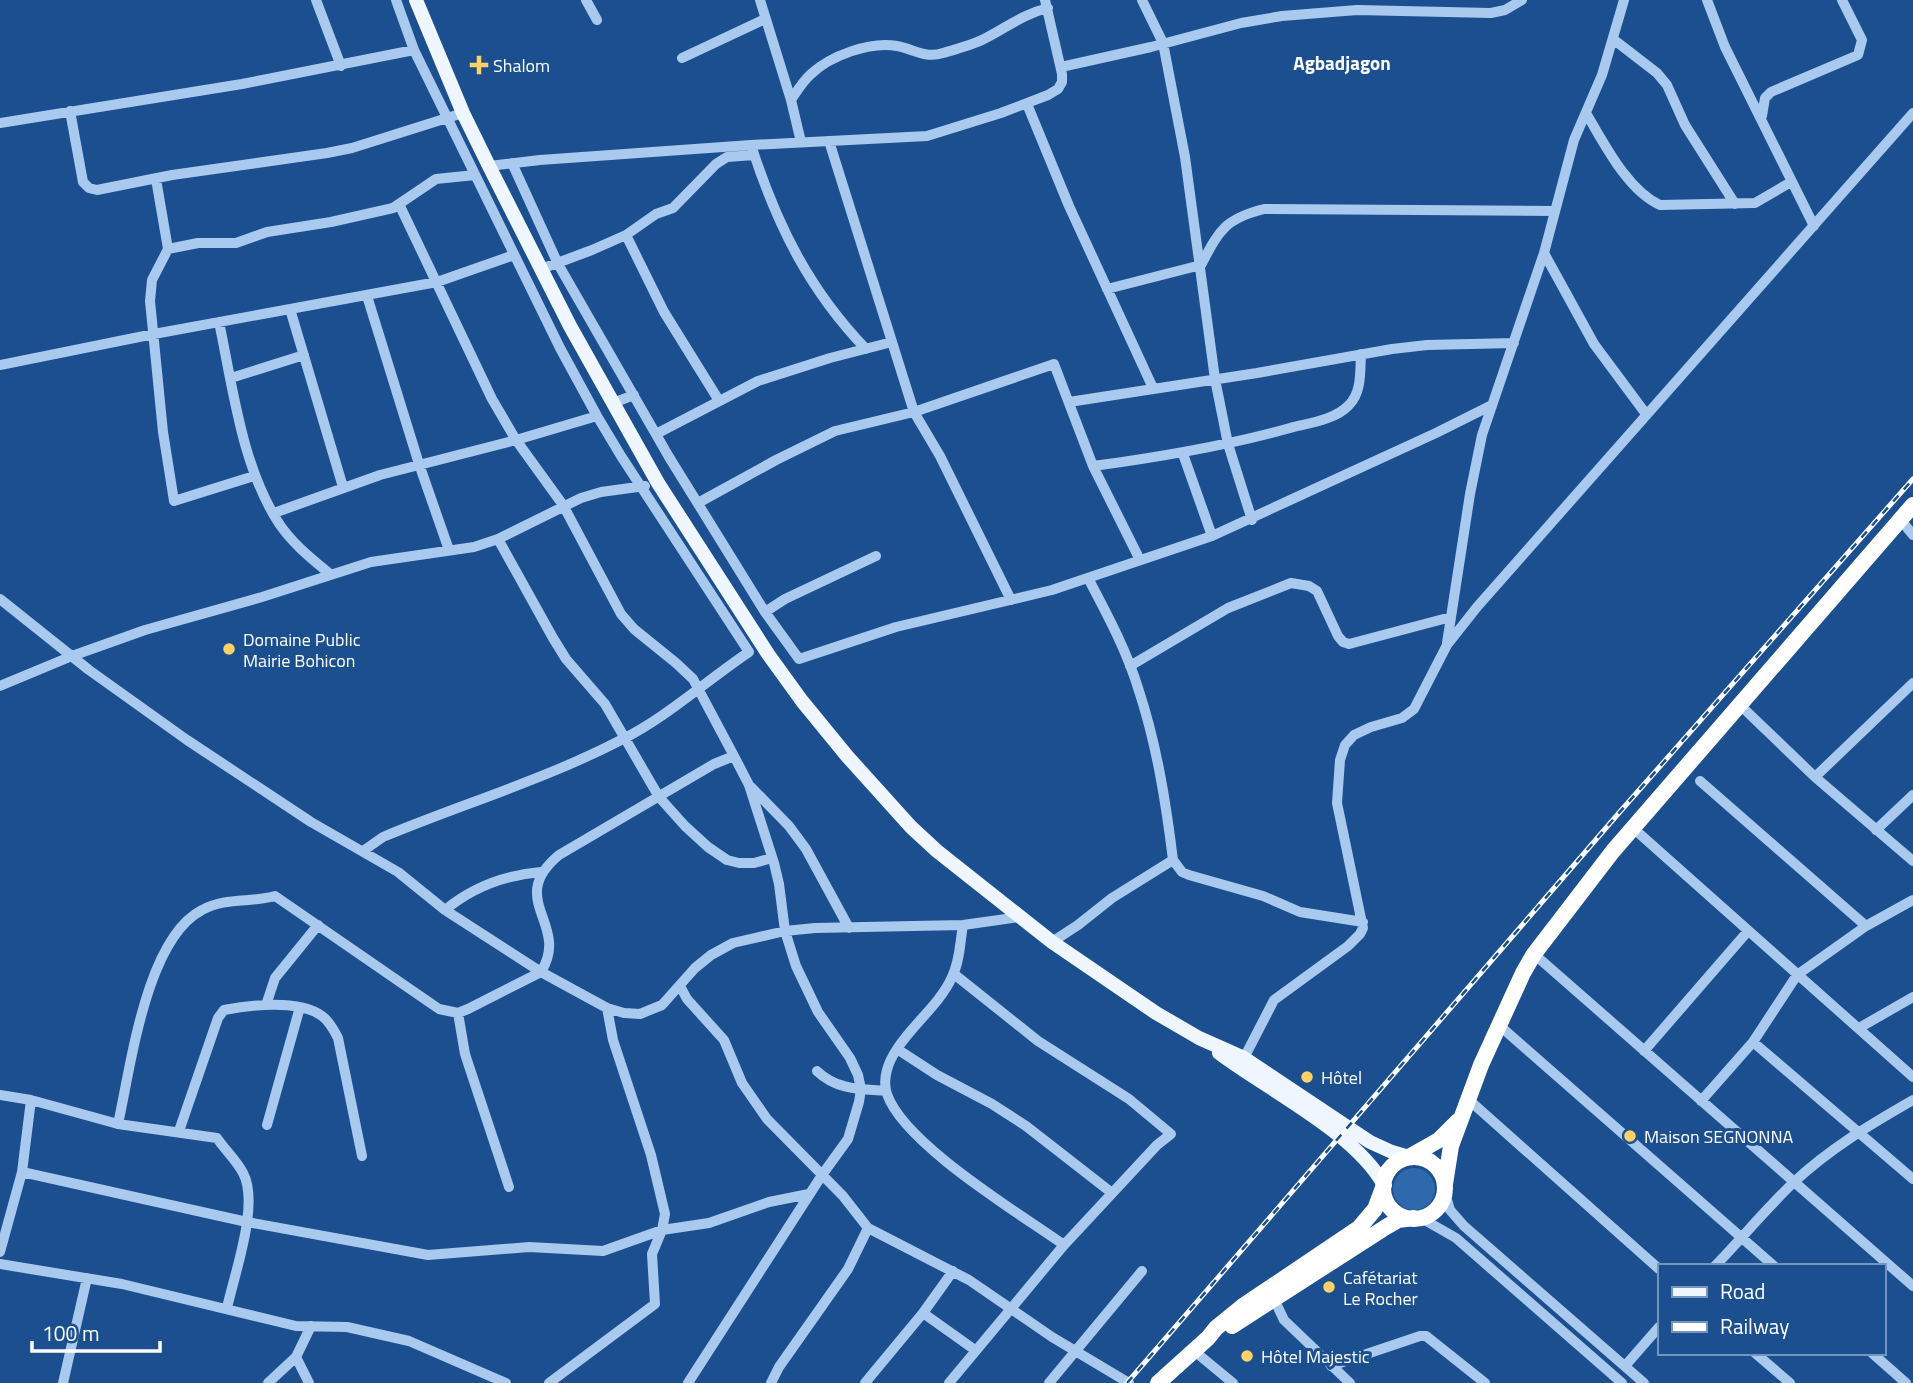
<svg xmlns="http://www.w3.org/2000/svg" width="1913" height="1383" font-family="'Titillium Web',sans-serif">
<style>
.green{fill:#2e69ad}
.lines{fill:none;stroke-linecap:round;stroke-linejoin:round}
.minor{stroke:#a9c9ee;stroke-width:10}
.major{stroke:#f0f6ff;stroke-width:14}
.highway{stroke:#fff;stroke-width:16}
.rail-casing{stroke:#fff;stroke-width:5}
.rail{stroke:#1b4f8f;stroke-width:2.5;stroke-dasharray:8;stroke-linecap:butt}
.poi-dot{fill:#ffd166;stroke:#1b4f8f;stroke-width:2.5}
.labels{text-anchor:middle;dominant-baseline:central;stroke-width:6;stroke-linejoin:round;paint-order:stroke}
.poi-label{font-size:18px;fill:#fff;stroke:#1b4f8f;text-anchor:start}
.neighbourhood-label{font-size:19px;font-weight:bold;fill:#fff;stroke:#1b4f8f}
</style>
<rect width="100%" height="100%" fill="#1b4f8f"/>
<path class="green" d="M1393 1189a21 21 0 1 1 42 0a21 21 0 1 1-42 0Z"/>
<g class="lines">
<path class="minor" d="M316 0 341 66
M586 0 597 20
M760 0 791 100 801 142
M1142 0 1163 43 1185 157 1215 379 1228 444 1252 520
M1707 0 1725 47 1814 226
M1613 39 1657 73 1667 85 1685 125 1735 204
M682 58 765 19
M1061 67 1151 47 1241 23 1282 16 1357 10 1491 13 1505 10 1522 0
M791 100C797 91 803 81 811 74 830 56 870 41 897 46 914 49 925 59 943 53 957 49 972 45 984 39 1006 28 1023 14 1048 8
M1027 104 1069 206 1153 388
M70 111 83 182 89 188 97 190 172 175 327 153 352 148 463 113
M1586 113C1604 143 1627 190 1660 205L1755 203 1791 182
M1762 116 1765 98 1771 92 1858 55 1862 40 1842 0
M0 123 242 84 414 50
M829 141 914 412 940 456 1011 600
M753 151C778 227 810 291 866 349
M512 163 558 264 669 457 765 612 799 659 896 627 1052 590 1212 536 1436 433 1492 405
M489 166 540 160 751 145 927 136 1001 113 1048 95 1058 89 1062 82V74L1045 0
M156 179 168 249 152 280 150 301 163 432 174 501 254 476
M399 204 492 399 516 440 563 505 621 614 634 629 676 663 693 679 734 756 749 785 774 863 779 884 785 931 796 966 818 1012 850 1058 858 1075 861 1089 859 1102 848 1139 822 1175 688 1383
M626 235 664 312 718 399
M168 249 198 243H236L267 232 331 222 393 208 436 179 475 175
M1544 253 1594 344 1646 414
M541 269 592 250 626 235 656 214 673 208 716 164 727 157 754 155
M1107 289 1201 265C1219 231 1224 219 1264 209L1555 211
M367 296 419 464 449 550
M290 309 343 487
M219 322C233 388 242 468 280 525 294 545 312 559 330 574
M0 365 154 334 437 282 514 255
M231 378 304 355
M1069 402 1257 373 1392 349 1427 345 1514 343
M613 403 634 395
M656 434 758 381 830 358 892 342
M1183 454 1212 536
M1093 466C1160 457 1225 446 1290 428 1309 423 1335 420 1349 405 1362 392 1360 371 1361 354
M698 503 776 460 835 431 914 412 1054 364 1093 466 1140 560
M274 513 380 475 516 440 597 416
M1900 519 1913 535
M498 539 553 638 566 659 605 704 659 797 685 826 708 847 727 860 739 863H754L772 858
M1088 578C1107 614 1127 651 1139 691 1157 746 1166 803 1173 860L1182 872 1189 875 1263 896 1300 912 1363 922
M0 599 89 670 187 740 311 822 398 872 445 910 541 972 607 1008 624 1013 640 1014 662 1005 695 968 711 955 733 943 785 931 815 928 963 925 1020 917
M765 612 785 599 876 556
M1447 643 1470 494 1482 435 1544 253 1574 140 1602 75 1624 0
M1130 666 1228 608 1291 583 1309 586 1317 591 1338 636 1343 642 1349 644 1451 617
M0 686 72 656 145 630 262 597 371 562 474 547 498 539 581 498 601 492 645 486
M1740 705 1815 777 1913 861
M1815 777 1913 683
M1700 781 1866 926
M751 787 789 826 806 849 849 928
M1633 828 1913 1077
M1876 830 1913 795
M363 851 383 837C462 804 544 780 621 740 667 717 706 681 749 652L621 456 597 416 560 348 414 50 396 0
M445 910C474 886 505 875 541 872
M963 925C960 942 960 961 952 977 940 1004 913 1024 897 1049 888 1062 882 1079 887 1094 904 1144 1019 1213 1064 1245
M1052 942 1078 925 1112 898 1173 860
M1534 954 1913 1286
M680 986 687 999 724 1040 742 1083 767 1119 843 1196 868 1228 969 1280 1052 1337 1129 1383
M266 1005 275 978 318 925
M458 1013 465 1054 509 1187
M1500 1026 1774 1266
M1859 1028 1913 997
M1753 1042 1913 1179
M897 1049 937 1075 992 1104 1026 1126 1112 1193
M1644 1051 1748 931
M1244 1058 1274 1000 1348 946 1360 934 1363 928 1337 803 1340 760 1345 745 1354 735 1371 727 1402 718 1414 709 1447 645 1477 607 1913 113
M817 1071C837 1090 860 1089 886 1091
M0 1095 31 1100 118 1124 217 1138C225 1150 237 1161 243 1173 260 1204 234 1275 227 1308
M1469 1100 1659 1269
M1701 1101 1753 1042 1797 975 1866 926 1913 900
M118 1124C131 1066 146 939 202 910 225 897 251 903 275 896L439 1009 458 1013 468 1009 541 972C571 924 505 900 559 855L714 764 734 756
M267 1125 300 1007
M179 1131 218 1018 224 1010C250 1005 299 999 322 1016 329 1021 334 1030 338 1038L362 1156
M22 1172 247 1222 428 1255 529 1247 603 1251 662 1230 709 1223 769 1202 809 1194
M1445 1193 1450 1210 1464 1226 1644 1383
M1421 1218 1456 1238 1622 1383
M0 1252 22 1172 31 1100
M0 1264 122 1284 296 1326 347 1327 409 1341 506 1383
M1715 1266C1741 1239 1766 1209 1793 1183 1829 1149 1871 1124 1913 1100
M1274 1299 1284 1320 1350 1383
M923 1313 975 1350
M1193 1350 1233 1383
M1755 1353 1790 1383
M1872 1353 1906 1383
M296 1357 309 1383
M1331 1366 1420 1336H1426L1485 1383
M1625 1366 1659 1327
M63 1383 87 1278
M268 1383 296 1357 311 1326
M549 1383 655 1304 652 1254 662 1230 665 1214 651 1155 613 1040 607 1008
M771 1383 779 1367 848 1269 868 1228
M865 1383 923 1313 953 1271
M949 1383 1064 1245 1157 1145 1171 1134 1129 1099 1038 1041 954 974
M1049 1383 1142 1271"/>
<path class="major" d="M416 0 463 113 489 166 570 326 658 483 768 654 802 701 847 756 911 827 937 851 1052 942 1156 1013 1199 1038 1244 1058 1370 1142 1392 1152 1409 1157
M1219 1053C1268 1090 1355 1132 1384 1185"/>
<path class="highway" d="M1409 1157 1439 1140 1458 1121
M1383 1188a31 31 0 1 1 62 0a31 31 0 1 1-62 0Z
M1445 1184 1451 1146 1481 1065 1523 973 1534 954 1613 851 1913 505
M1232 1326 1386 1227 1398 1220 1414 1218
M1158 1383 1208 1338 1216 1328 1243 1306 1359 1228 1375 1209 1384 1185"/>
<g class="rail-casing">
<path id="rail" d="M1127 1383 1618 814 1913 479"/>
</g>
<use href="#rail" class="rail"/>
</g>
<g class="poi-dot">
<path d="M475.5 54.5h7v7h7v7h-7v7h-7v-7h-7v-7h7z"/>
<circle cx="229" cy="649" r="7"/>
<circle cx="1307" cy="1077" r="7"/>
<circle cx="1630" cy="1136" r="7"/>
<circle cx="1329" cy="1287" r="7"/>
<circle cx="1247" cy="1356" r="7"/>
</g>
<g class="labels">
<g class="poi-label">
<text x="493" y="65">Shalom</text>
<text x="243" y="639">Domaine Public<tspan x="243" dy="21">Mairie Bohicon</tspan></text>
<text x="1321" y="1077">Hôtel</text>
<text x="1644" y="1136">Maison SEGNONNA</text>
<text x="1343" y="1277">Cafétariat<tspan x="1343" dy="21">Le Rocher</tspan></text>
<text x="1261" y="1356">Hôtel Majestic</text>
</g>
<g class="neighbourhood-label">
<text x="1342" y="62">Agbadjagon</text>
</g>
</g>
<rect x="1658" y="1264" width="228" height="91" fill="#1b4f8f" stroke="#7695bc" stroke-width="2"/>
<rect x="1672" y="1287" width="35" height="10" fill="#f0f6ff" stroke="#7695bc" stroke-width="2"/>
<text x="1720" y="1299" font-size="21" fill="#ffffff">Road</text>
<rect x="1672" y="1322" width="35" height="10" fill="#ffffff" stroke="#7695bc" stroke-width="2"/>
<text x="1720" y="1334" font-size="21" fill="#ffffff">Railway</text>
<path d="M32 1341v10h128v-10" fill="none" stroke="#ffffff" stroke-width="3.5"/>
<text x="42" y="1341" font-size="21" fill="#ffffff" stroke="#1b4f8f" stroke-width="5" paint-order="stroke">100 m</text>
</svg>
